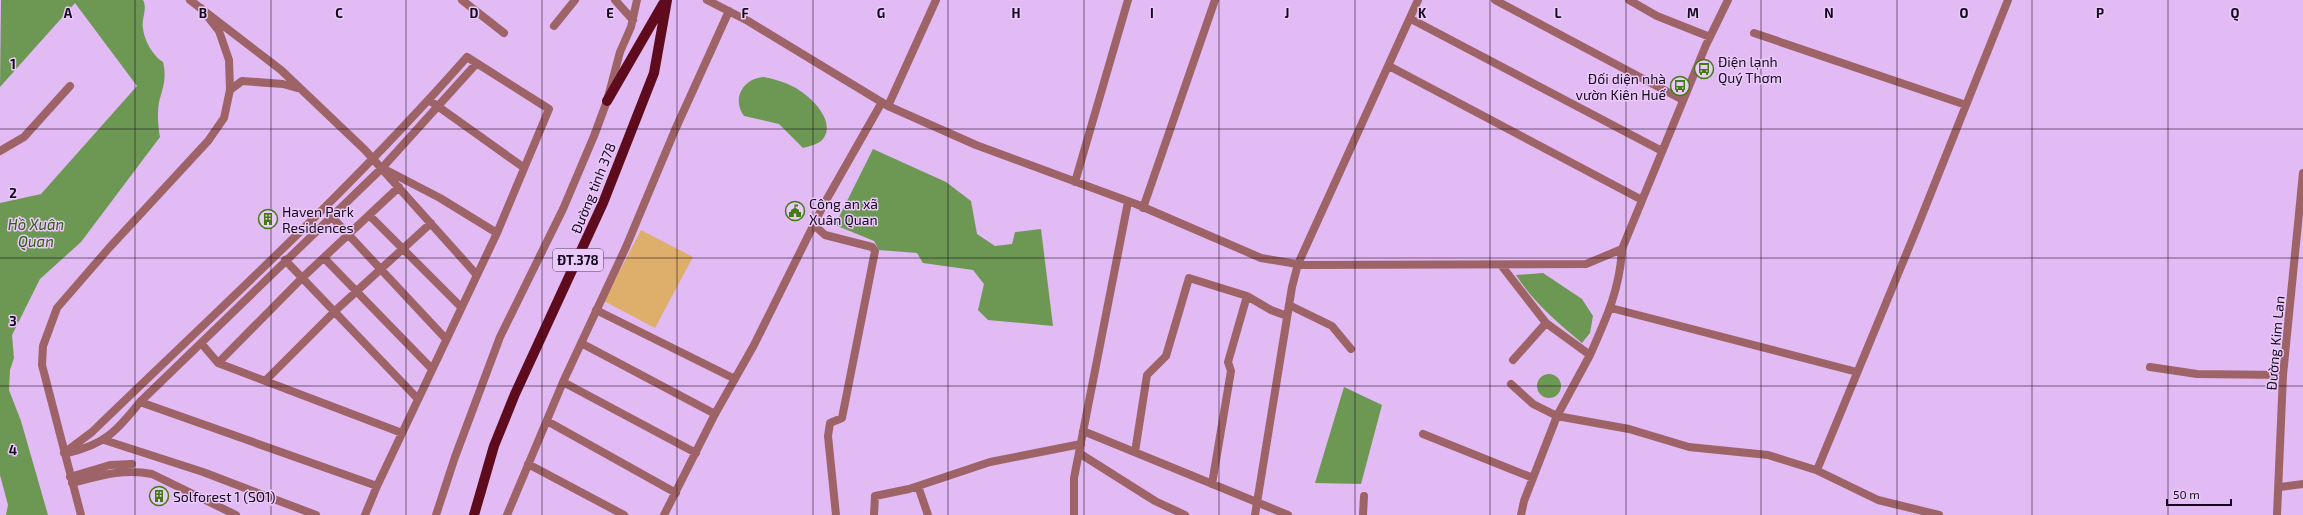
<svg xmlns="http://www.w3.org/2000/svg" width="2303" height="515" font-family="'Exo 2',sans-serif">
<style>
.green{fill:#deaf6b}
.water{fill:#6d9854}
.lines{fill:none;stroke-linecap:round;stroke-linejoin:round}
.minor{stroke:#9d6367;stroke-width:8}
.tertiary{stroke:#9d6367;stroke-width:8}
.primary{stroke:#5e0b1e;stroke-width:10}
.grid{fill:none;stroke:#16081c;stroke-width:1;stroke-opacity:0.55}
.labels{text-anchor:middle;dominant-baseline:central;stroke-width:3;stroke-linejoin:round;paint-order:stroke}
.shield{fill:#eacafa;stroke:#56425f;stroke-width:1}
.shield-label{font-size:13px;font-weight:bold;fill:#16081c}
.poi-label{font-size:14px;fill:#16081c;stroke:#eacafa;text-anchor:start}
.street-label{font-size:14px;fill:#16081c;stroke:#eacafa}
.water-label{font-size:15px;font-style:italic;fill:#325b14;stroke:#eacafa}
.grid-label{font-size:13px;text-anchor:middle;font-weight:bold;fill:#16081c;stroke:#eacafa;stroke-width:3;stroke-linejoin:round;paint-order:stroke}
</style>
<rect width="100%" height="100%" fill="#e2baf4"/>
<path class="green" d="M641 230 693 257 655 328 604 301Z"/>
<path class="water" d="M1 0H143C148 9 141 19 143 28 144 40 153 56 163 62 167 77 163 88 159 102 157 114 158 126 160 137L81 242 40 279 12 335 14 358 10 370 9 390 21 421 48 515H6L8 505 0 475V203L41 194 137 86 75 3 0 87Z
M764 77C775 79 784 82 794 87 809 95 837 120 823 139 819 144 810 146 803 148L779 124 744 116C731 98 744 78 764 77Z
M873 149 946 182 971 201 977 234 995 246 1012 244 1015 232 1041 229 1053 326 988 320 978 310 984 284 973 270 923 263 917 253 879 250 874 241 835 225Z
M1543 273 1582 299 1593 316 1590 333 1582 343C1557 322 1534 303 1516 275Z
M1537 386a12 12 0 1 1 24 0a12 12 0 1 1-24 0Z
M1344 387 1382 405 1361 484 1315 483Z"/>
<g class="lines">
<path class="minor" d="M190 0 281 70 365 150 476 274
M462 0 504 33
M615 0 633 20
M707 0 748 21 888 106 976 145 1136 204 1261 258 1303 265 1586 264 1622 249
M1495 0 1683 100
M1629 0 1657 16 1710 37
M1411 19 1662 151
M554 26 575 0
M1754 33 1966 105
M1389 66 1642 200
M230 90 242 81 283 84 297 88
M429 100 523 167
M888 106 936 0
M0 151 24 137 70 86
M388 171 440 198 497 233
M1075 182 1128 0
M1143 208 1215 0
M369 215 461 307
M331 216 446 339
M814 225 825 235 872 247 875 251 842 418 830 423 828 436 836 515
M324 258 432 369
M285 260 418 399
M1501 265 1546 323 1590 355 1557 416 1524 501 1521 515
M1289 305 1332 326 1351 349
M1611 308 1857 372
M596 310 735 379
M201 343 218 363 402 433
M581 343 715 414
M1590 355C1606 319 1620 289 1622 249L1706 45 1728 0
M1513 360 1546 323
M218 363 302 278 399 187
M2150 367 2197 374 2283 375
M265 381 335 311 431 223
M563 382 696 453
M1511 384 1533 404 1557 416 1629 429 1689 447 1768 455 1816 470 1878 500 1939 515
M547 421 676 493
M1083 431 1288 515
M1423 434 1533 478
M104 440 203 472 316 515
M1135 452 1147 375 1166 356 1189 278 1247 296 1271 310 1287 316
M64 453 92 432C219 309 350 190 467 57L549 109 497 233 377 486 140 402
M67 453C104 445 117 431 140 402L382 168 476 64
M1079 453 1155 501 1185 515
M528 464 624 515
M1817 470 1917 228 2008 0
M70 477 110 465 132 464
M72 483C99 476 123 468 152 474L236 515
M1212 484 1231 371 1228 362 1247 296
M918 486 928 515
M2280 487 2303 484
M81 515 42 365 43 346 57 308 109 248 208 141 224 118 230 90 229 60 219 31 201 8
M365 515 377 486
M436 515 455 457 500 337 563 209 594 136 607 101 620 52 631 27 637 0
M507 515 563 382 626 247 675 130 729 11
M664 515 715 414 754 345 824 204 882 102
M874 515 875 496 909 489 990 462 1081 444
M1074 515V478L1128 202
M1255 515 1292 287 1298 264 1418 0
M1363 515 1364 496"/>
<path class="tertiary" d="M2277 515 2283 375 2303 173"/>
<path class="primary" d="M607 101 663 4
M474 515 494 446 515 394 603 203 654 73 667 0"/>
</g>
<path class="grid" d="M135 0V515M271 0V515M406 0V515M542 0V515M677 0V515M813 0V515M948 0V515M1084 0V515M1219 0V515M1355 0V515M1490 0V515M1626 0V515M1761 0V515M1897 0V515M2032 0V515M2168 0V515M0 129H2303M0 258H2303M0 386H2303"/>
<defs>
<g id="bus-ring" transform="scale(1)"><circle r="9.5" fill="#eacafa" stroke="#427b12" stroke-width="1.5"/><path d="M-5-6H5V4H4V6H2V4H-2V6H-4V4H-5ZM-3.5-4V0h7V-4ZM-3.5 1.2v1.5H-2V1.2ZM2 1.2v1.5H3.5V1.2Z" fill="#427b12"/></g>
<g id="civic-ring" transform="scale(1)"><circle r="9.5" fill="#eacafa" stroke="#427b12" stroke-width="1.5"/><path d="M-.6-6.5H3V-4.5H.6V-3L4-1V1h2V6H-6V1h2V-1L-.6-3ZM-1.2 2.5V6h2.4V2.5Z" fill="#427b12"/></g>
<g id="building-ring" transform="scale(1)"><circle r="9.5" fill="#eacafa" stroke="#427b12" stroke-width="1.5"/><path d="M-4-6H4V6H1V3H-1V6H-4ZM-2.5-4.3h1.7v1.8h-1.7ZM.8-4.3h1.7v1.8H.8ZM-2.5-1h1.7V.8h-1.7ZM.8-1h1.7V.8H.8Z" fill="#427b12"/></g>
</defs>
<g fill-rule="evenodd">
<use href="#bus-ring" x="1704" y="69"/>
<use href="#bus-ring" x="1680" y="86"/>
<use href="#civic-ring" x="795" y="211"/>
<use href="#building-ring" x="268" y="219"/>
<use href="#building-ring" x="159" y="496"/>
</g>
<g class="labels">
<rect class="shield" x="553" y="249" width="50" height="22" rx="3"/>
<g class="shield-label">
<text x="578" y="260">ĐT.378</text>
</g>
<g class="poi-label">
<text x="1718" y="61">Điện lạnh<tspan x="1718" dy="16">Quý Thơm</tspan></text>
<text x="1666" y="78" text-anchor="end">Đối diện nhà<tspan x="1666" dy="16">vườn Kiên Huế</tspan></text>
<text x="809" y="203">Công an xã<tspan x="809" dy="16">Xuân Quan</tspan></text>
<text x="282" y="211">Haven Park<tspan x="282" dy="16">Residences</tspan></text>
<text x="173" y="496">Solforest 1 (SO1)</text>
</g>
<g class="street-label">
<text transform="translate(593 188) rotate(-68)">Đường tỉnh 378</text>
<text transform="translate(2275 343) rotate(-85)">Đường Kim Lan</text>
</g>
<g class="water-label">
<text x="36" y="224">Hồ Xuân<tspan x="36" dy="17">Quan</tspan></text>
</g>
</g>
<g class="grid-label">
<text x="68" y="18">A</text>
<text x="203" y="18">B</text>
<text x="339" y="18">C</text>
<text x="474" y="18">D</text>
<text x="610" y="18">E</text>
<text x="745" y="18">F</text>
<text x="881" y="18">G</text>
<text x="1016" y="18">H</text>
<text x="1152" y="18">I</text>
<text x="1287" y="18">J</text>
<text x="1422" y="18">K</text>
<text x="1558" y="18">L</text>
<text x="1693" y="18">M</text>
<text x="1829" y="18">N</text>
<text x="1964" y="18">O</text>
<text x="2100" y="18">P</text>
<text x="2235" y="18">Q</text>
<text x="13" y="69">1</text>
<text x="13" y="198">2</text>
<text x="13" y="326">3</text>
<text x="13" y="455">4</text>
</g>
<path d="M2167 499v6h64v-6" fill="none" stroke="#16081c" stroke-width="2"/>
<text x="2173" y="499" font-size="12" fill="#16081c" stroke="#eacafa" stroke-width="3" paint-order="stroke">50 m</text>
</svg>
